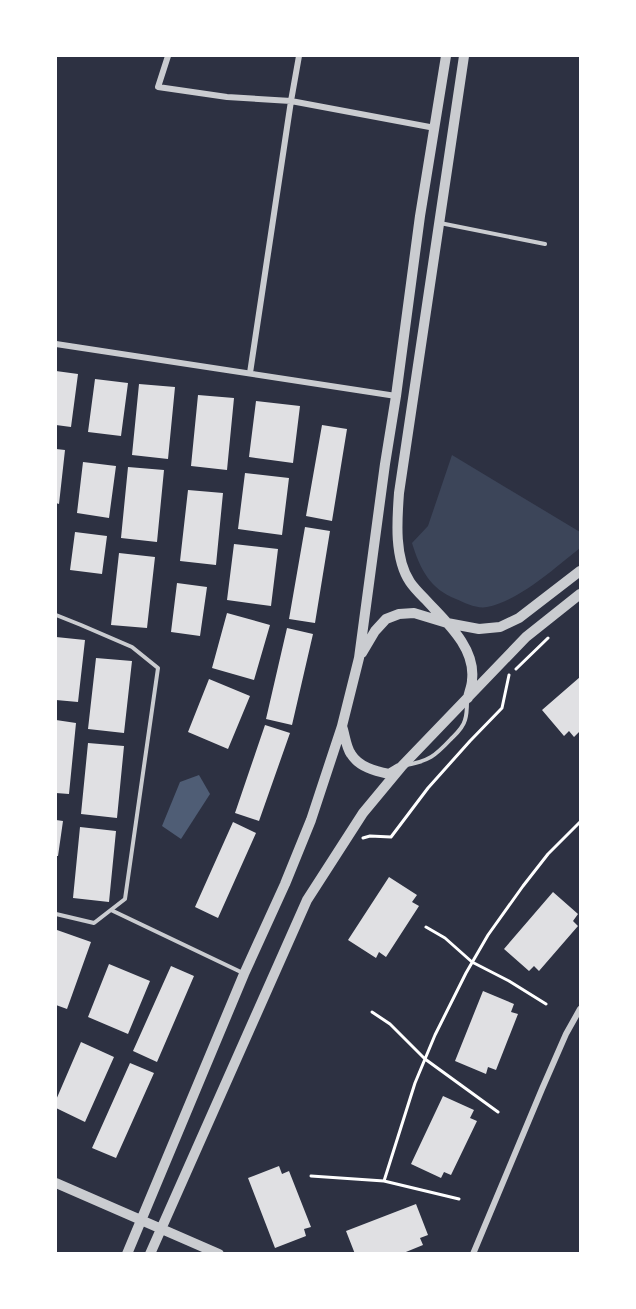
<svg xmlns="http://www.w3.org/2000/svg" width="636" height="1309" font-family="Literata,serif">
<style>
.green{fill:#3c4559}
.water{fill:#4f5d75}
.building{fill:#e0e0e3}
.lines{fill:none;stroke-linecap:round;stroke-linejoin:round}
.path{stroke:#fff;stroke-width:3}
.service{stroke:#caccd0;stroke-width:4}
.minor{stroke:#caccd0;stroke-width:6}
.tertiary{stroke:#caccd0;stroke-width:10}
</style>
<rect width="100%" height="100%" fill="#2d3142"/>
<path class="green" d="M452 455 580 532V548C556 567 519 601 487 607 477 609 465 603 456 599 430 589 420 569 412 543L428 526Z"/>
<path class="water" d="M199 775 210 794 181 839 162 826 180 782Z"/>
<path class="building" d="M56 371 78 374 71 427 56 425Z
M95 379 128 383 121 436 88 432Z
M139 384 175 387 168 459 132 455Z
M198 395 234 398 227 470 191 466Z
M256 401 300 406 293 463 249 457Z
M322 425 347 429 332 521 306 516Z
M56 449 65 450 59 504 56 503Z
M83 462 116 466 109 518 77 513Z
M128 467 164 470 157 542 121 538Z
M245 473 289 478 282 535 238 529Z
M188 490 223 493 216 565 180 561Z
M305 527 330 531 315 623 289 619Z
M75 532 107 536 102 574 70 570Z
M234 544 278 549 271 606 227 600Z
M119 553 155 557 147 628 111 625Z
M177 583 207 587 200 636 171 632Z
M227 613 270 625 254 680 212 668Z
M287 628 313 634 292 725 266 719Z
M56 637 85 640 78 702 56 700Z
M96 658 132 661 124 733 88 729Z
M580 677V731L574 737 569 731 564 736 542 710Z
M209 679 250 696 228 749 188 732Z
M56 720 76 723 69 794 56 793Z
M265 725 290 733 259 821 235 813Z
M88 743 124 746 117 818 81 814Z
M56 820 63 821 58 856H56Z
M233 822 256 833 218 918 195 907Z
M80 827 116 831 109 902 73 898Z
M389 877 417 895 412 902 419 906 386 957 379 952 376 958 348 940Z
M553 892 578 914 573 921 578 926 539 971 534 966 529 971 504 949Z
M57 930 91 942 67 1009 56 1005Z
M109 964 150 981 128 1034 88 1017Z
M171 966 194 976 157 1062 133 1051Z
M483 991 514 1004 511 1012 518 1014 496 1070 488 1067 486 1074 455 1061Z
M81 1042 114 1057 85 1122 56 1108V1100Z
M130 1063 154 1073 116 1158 92 1148Z
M443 1096 474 1110 470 1118 477 1121 451 1175 444 1172 441 1178 411 1164Z
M279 1166 282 1174 289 1171 311 1227 304 1229 306 1236 275 1248 248 1178Z
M416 1204 428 1235 420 1238 423 1245 401 1254H355L346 1231Z"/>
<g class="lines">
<path class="path" d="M516 669 548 638
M363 838 370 836 391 837 428 788 470 741 502 708 509 675
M426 927 445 938 472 962 509 981 546 1004
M372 1012 390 1024 425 1059 498 1112
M311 1176 384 1181 459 1199
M384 1181 415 1083 435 1035 466 973 488 935 523 886 548 854 580 822"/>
<path class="service" d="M440 223 545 244
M56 615 81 625 132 647 158 668 125 899 94 923 56 914
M406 765C429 761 435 756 451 739 456 734 463 728 465 720 467 714 467 707 467 701
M111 910 243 973"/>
<path class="minor" d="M168 56 158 87 227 97 291 101 250 373
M299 56 291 101 435 128
M56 344 396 396
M473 1254 542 1089 566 1034 580 1009"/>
<path class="tertiary" d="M464 56 399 493C397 520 394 558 410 582 414 588 420 594 425 599 445 621 476 647 472 680 472 686 469 692 468 698
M362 653 375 631 386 619 399 614 414 613 447 623 479 629 500 627 519 618 580 571
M342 726C345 735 346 747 351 754 359 767 375 771 389 774L399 768
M56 1183 219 1254
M127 1254 244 974 285 884 311 820 342 726 359 658 385 464 396 396 420 216 446 56
M150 1254 307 900 363 813 402 766 526 637 580 594"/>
</g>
<rect width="636" height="1309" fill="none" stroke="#ffffff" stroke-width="114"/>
</svg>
